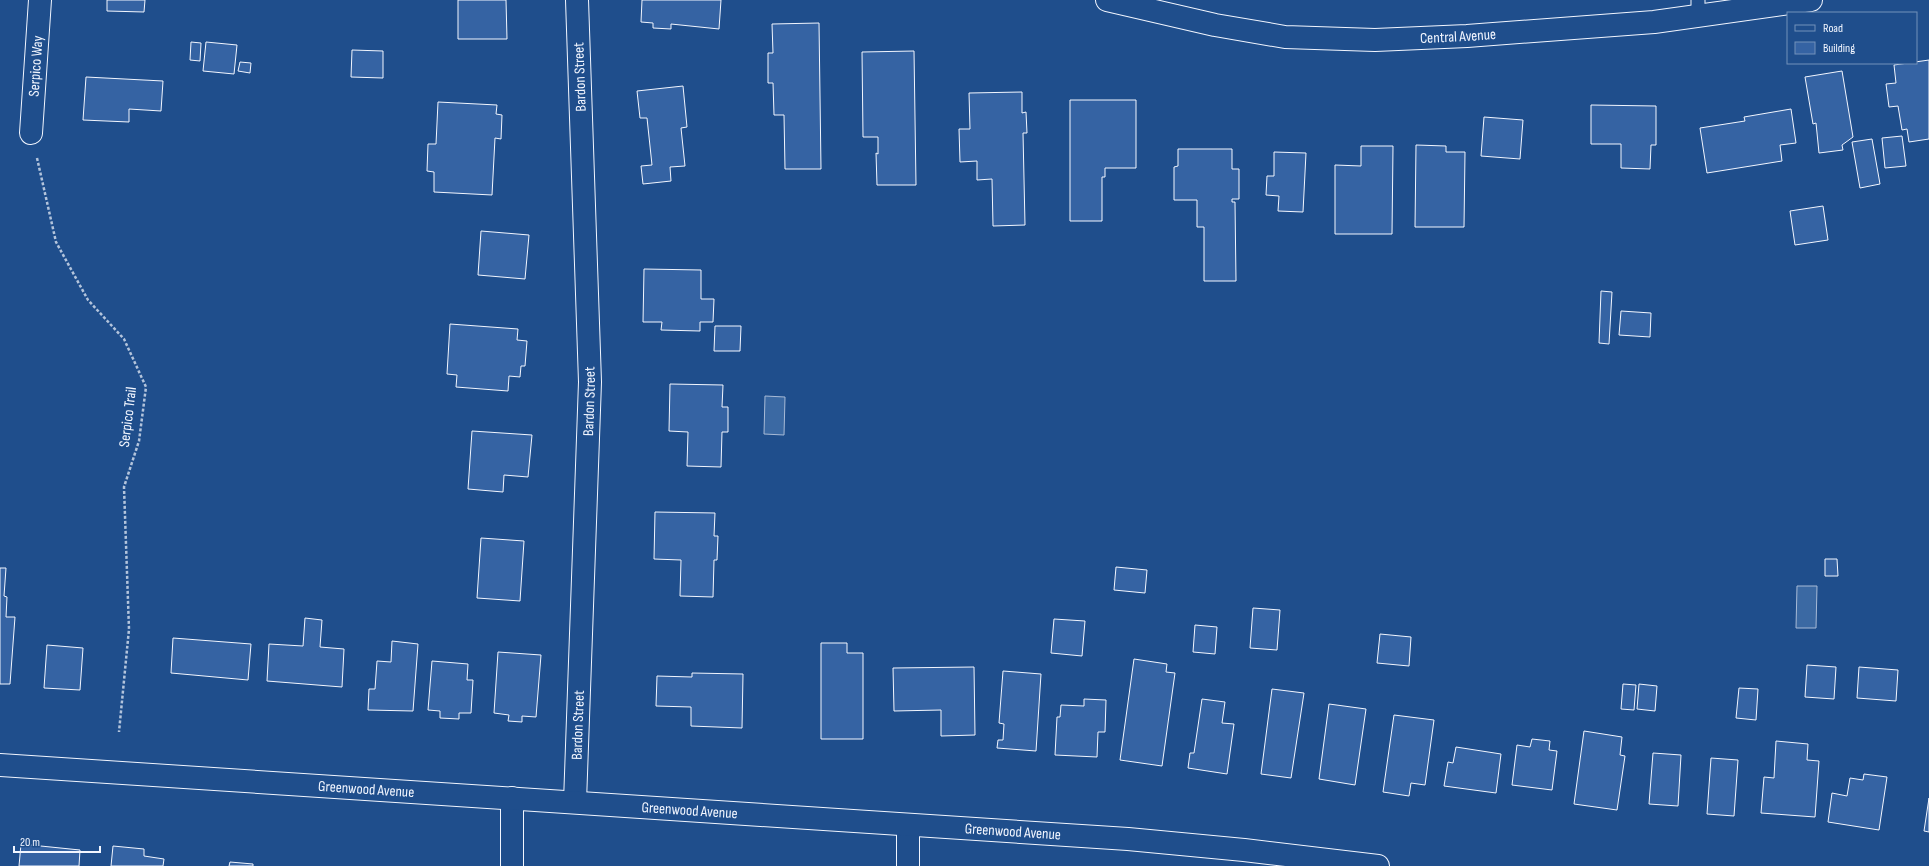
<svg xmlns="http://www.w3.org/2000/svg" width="1929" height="866" font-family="'Sofia Sans Condensed',sans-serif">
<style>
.water{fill:#3b69a3;stroke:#a8bbd7}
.building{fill:#3563a3;stroke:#f2f6ff}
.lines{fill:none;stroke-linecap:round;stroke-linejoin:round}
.lane-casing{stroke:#f2f6ff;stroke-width:15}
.street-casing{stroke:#f2f6ff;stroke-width:24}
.secondary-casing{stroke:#f2f6ff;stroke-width:24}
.path{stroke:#b3c4dc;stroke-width:2.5;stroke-dasharray:3 2;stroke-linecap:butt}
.lane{stroke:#1f4e8c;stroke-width:13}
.street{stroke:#1f4e8c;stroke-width:22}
.secondary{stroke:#1f4e8c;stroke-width:22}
.labels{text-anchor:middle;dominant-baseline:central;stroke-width:3;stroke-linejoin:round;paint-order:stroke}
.street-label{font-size:15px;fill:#f2f6ff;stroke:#1f4e8c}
</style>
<rect width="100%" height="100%" fill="#1f4e8c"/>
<path class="water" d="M765 396 785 397 784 435 764 434Z
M1797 586H1817L1816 628H1796Z"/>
<path class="building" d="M107 0H145L144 12 107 11Z
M458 0H506L507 39H458Z
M642 0H721L719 29 671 24V29L653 28V23L641 22Z
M819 23 821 169H785L784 115H774L773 83H768V53H773L772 24Z
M191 42 201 43 200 61 190 60Z
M206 42 237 45 234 74 203 71Z
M352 50 383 51V78L351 77Z
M914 51 916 185H877L876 153 878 154V137H863L862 52Z
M1929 60V139L1909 142 1907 129 1902 130 1898 106 1889 107 1886 84 1896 83 1894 65Z
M240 62 251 63 250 73 238 71Z
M1842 71 1853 137 1842 145 1843 150 1819 153 1816 123 1813 124 1805 77Z
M86 77 163 81 161 111 129 109V122L83 120Z
M683 86 687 127 681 128 685 166 670 167 671 181 643 184 641 166 652 165 647 118H640L637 91Z
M1022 92V113L1026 112 1027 133H1023L1025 225 993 226 992 179 977 180V161L960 162 959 129H970L969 93Z
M1070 100H1136V168H1105V177H1102V221H1070Z
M438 102 497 105 496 114 502 115 501 139 495 138 492 195 434 192V172L427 171 428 144H436Z
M1591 105 1656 106V145H1651L1650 169 1621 168V144H1591Z
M1791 109 1796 143 1780 145 1782 161 1707 173 1700 128 1745 121 1744 117Z
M1484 117 1523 120 1520 159 1481 156Z
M1902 136 1906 166 1885 168 1882 138Z
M1872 139 1880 184 1860 188 1852 142Z
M1416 145 1446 146V152H1465L1464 227H1415Z
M1361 146H1393L1392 234H1335V165L1361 166Z
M1178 149H1232V169H1239V199H1232V202H1235L1236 281H1204V227H1197V200H1174V167L1178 166Z
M1274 152 1306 153 1303 212 1278 211 1279 196 1266 195 1267 176H1274Z
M1823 206 1828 240 1795 245 1790 211Z
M481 231 529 235 525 279 478 275Z
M644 269 701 270V299H714L713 322H700V331L661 330 662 322H643Z
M1601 291 1612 292 1609 344 1599 343Z
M1621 311 1651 313 1650 337 1619 335Z
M450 324 518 329 517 340 527 341 525 366H521L520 377 509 376 508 391 456 387 457 375 447 374Z
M715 326H741L740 351H714Z
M670 384 723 385 722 407H728V432H722L721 467 687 466 688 432 669 431Z
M472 431 532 435 528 477 504 475 503 492 468 489Z
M655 512 715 513 714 536H718L717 560H714L713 597 680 596 681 560 654 559Z
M481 538 524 541 520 601 477 598Z
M1825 559H1837L1838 576H1825Z
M1116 567 1147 570 1145 593 1114 590Z
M0 568H6L4 596 7 597 6 617H15L10 684H0Z
M1253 608 1280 610 1277 650 1250 648Z
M305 618 322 620 320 647 344 649 342 687 267 681 269 644 303 646Z
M1054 619 1085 621 1082 656 1051 653Z
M1195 625 1217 627 1215 654 1193 652Z
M1380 634 1411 637 1409 666 1377 663Z
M173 638 251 644 248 680 171 673Z
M392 641 418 644 413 711 368 710 369 689H375L377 661 391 662Z
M821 643H847V653H863V739H821Z
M47 645 83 648 80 690 44 688Z
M498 652 541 655 536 717 522 716V722L508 721 509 715 494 713Z
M1134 659 1167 664 1166 672 1175 673 1162 766 1120 760Z
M432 661 468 664 467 680H473L471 713H459V719L440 718V711L428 710Z
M1807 665 1836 667 1834 699 1805 697Z
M974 667 975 735 941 736V710L894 711 893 668Z
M1859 667 1898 670 1896 701 1857 698Z
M1003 671 1041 674 1036 751 997 748 998 740H1003L1004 724 999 723Z
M692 673 743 674 742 728 691 726V707L656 706 657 676 692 677Z
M1623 684 1636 685 1634 710 1621 709Z
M1639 684 1657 686 1655 711 1637 709Z
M1739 688 1758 689 1756 720 1736 718Z
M1272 689 1304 693 1291 778 1261 774Z
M1084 699 1106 700 1105 732H1098L1097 757 1055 755 1057 717H1060L1061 705 1084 706Z
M1202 699 1225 702 1222 723 1234 724 1227 774 1188 768 1190 753H1194Z
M1329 704 1366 709 1355 785 1319 779Z
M1394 715 1434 720 1425 785 1411 783 1409 796 1383 792Z
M1584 731 1622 737 1620 755 1625 756 1617 810 1574 804Z
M1532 739 1550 741 1549 750 1557 751 1552 790 1512 785 1517 745 1530 747Z
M1776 741 1808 744 1807 760 1819 761 1815 817 1761 813 1764 777 1774 778Z
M1456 747 1501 754 1496 793 1444 786 1448 762 1453 763Z
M1653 753 1681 755 1678 806 1649 804Z
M1711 758 1738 760 1734 816 1707 814Z
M1864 774 1887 777 1879 830 1828 822 1832 793 1847 796 1850 778 1863 780Z
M1929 798V832L1924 831Z
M21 844 80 850 79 866H19Z
M113 846 144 849V856L164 859 163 866H111Z
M230 862 253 864V866H229Z"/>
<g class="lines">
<g class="lane-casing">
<path id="lane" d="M1698 0V16"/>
</g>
<g class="street-casing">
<g id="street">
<path id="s1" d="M31 133 40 0"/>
<path id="s2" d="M575 802 590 382 577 0"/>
<path d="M512 866V798"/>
<path d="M908 866V825"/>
</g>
</g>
<g class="secondary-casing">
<g id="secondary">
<path id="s3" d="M1107 0 1215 25 1285 37 1375 40 1467 36 1654 22 1811 0"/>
<path id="s4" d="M0 765 1128 839 1244 850 1378 866"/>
</g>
</g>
<path class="path" d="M37 158 56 242 88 300 124 339 146 387 139 441 124 487 129 629 119 732"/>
<use href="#lane" class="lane"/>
<use href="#street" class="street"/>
<use href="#secondary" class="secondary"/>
</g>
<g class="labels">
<g class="street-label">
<text stroke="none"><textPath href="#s3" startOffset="355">Central Avenue</textPath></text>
<text stroke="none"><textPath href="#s1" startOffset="67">Serpico Way</textPath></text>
<text transform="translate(580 77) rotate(-92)">Bardon Street</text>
<text stroke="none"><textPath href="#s2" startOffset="401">Bardon Street</textPath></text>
<text transform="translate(128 417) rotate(-83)">Serpico Trail</text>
<text stroke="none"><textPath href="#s2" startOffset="77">Bardon Street</textPath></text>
<text stroke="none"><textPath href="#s4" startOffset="367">Greenwood Avenue</textPath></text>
<text stroke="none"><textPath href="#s4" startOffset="691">Greenwood Avenue</textPath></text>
<text stroke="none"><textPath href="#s4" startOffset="1015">Greenwood Avenue</textPath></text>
</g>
</g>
<rect x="1787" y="12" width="130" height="52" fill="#1f4e8c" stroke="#7391ba"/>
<rect x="1795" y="25" width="20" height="6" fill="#1f4e8c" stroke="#7391ba"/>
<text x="1823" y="32" font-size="12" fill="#f2f6ff">Road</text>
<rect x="1795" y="42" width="20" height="12" fill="#3563a3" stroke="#7391ba"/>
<text x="1823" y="52" font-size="12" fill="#f2f6ff">Building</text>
<path d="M14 846v6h86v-6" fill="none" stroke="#f2f6ff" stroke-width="2"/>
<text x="20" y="846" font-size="12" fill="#f2f6ff" stroke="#1f4e8c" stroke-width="3" paint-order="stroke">20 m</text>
</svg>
